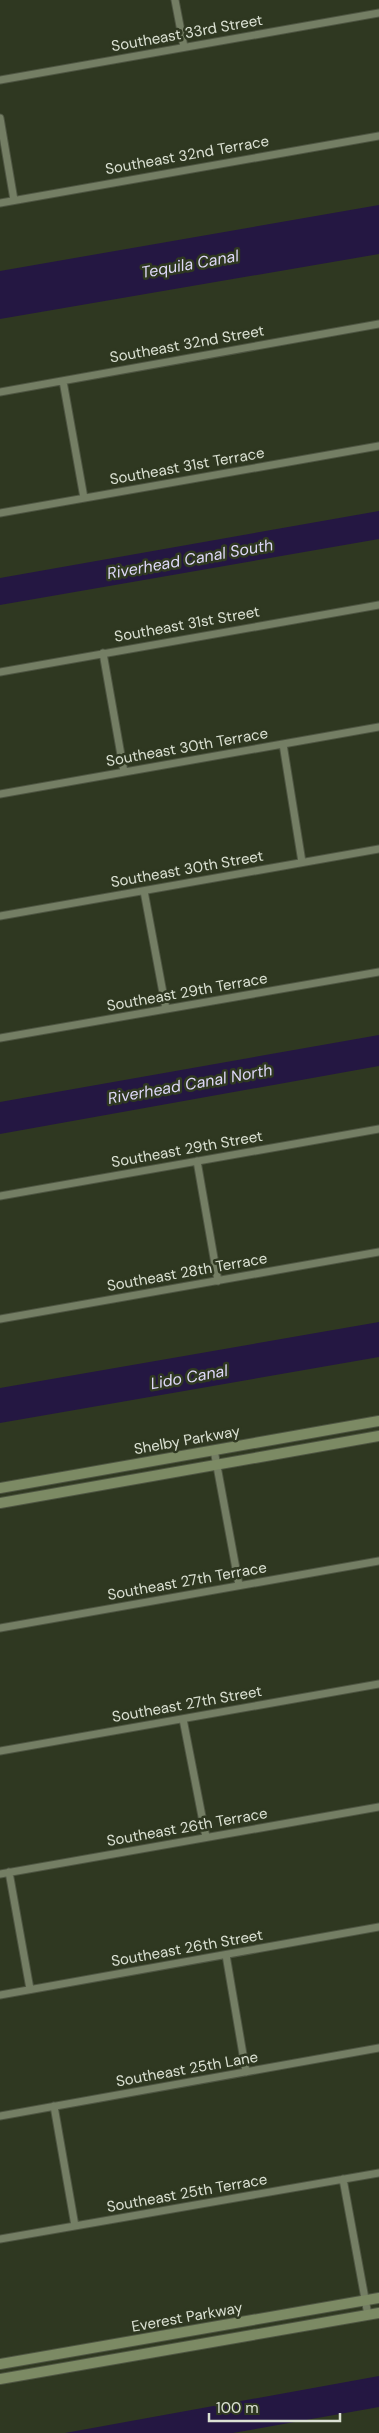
<svg xmlns="http://www.w3.org/2000/svg" width="379" height="2433" font-family="'DM Sans',sans-serif">
<style>
.water{fill:#241742}
.lines{fill:none;stroke-linecap:round;stroke-linejoin:round}
.street-casing{stroke:#4e5542;stroke-width:9}
.secondary-casing{stroke:#4e5542;stroke-width:12}
.street{stroke:#747e64;stroke-width:7}
.secondary{stroke:#7c8a64;stroke-width:10}
.labels{text-anchor:middle;dominant-baseline:central;stroke-width:5;stroke-linejoin:round;paint-order:stroke}
.street-label{font-size:15px;fill:#dbe1d3;stroke:#2f3821}
.water-label{font-size:16px;font-style:italic;fill:#ded8f8;stroke:#2f3821}
</style>
<rect width="100%" height="100%" fill="#2f3821"/>
<path class="water" d="M379 205V254L0 319V271Z
M379 511V539L0 605V578Z
M379 1035V1066L0 1134V1102Z
M379 1322V1357L0 1423V1388Z
M379 2376V2407L233 2433H65Z"/>
<g class="lines">
<g class="street-casing">
<path id="street" d="M175 0 184 47
M0 80 379 13
M0 118 14 200
M0 203 379 136
M63 381 84 498
M0 392 379 324
M0 513 379 446
M103 653 124 772
M0 672 379 605
M283 744 302 862
M0 794 379 727
M144 891 166 1009
M0 916 379 849
M0 1038 379 972
M197 1161 218 1281
M0 1196 379 1129
M0 1319 379 1252
M214 1450 239 1585
M0 1628 379 1561
M183 1719 206 1837
M0 1751 379 1684
M9 1872 30 1989
M0 1874 379 1807
M226 1955 246 2072
M0 1995 379 1927
M54 2106 75 2226
M0 2116 379 2048
M343 2179 368 2315
M0 2239 379 2173"/>
</g>
<g class="secondary-casing">
<path id="secondary" d="M0 1488 379 1421
M0 1503 379 1436
M0 2364 379 2298
M0 2379 379 2313"/>
</g>
<use href="#street" class="street"/>
<use href="#secondary" class="secondary"/>
</g>
<g class="labels">
<g class="street-label">
<text transform="translate(187 33) rotate(-10)">Southeast 33rd Street</text>
<text transform="translate(187 155) rotate(-10)">Southeast 32nd Terrace</text>
<text transform="translate(187 344) rotate(-10)">Southeast 32nd Street</text>
<text transform="translate(187 466) rotate(-10)">Southeast 31st Terrace</text>
<text transform="translate(187 624) rotate(-10)">Southeast 31st Street</text>
<text transform="translate(187 747) rotate(-10)">Southeast 30th Terrace</text>
<text transform="translate(187 869) rotate(-10)">Southeast 30th Street</text>
<text transform="translate(187 992) rotate(-10)">Southeast 29th Terrace</text>
<text transform="translate(187 1149) rotate(-10)">Southeast 29th Street</text>
<text transform="translate(187 1272) rotate(-10)">Southeast 28th Terrace</text>
<text transform="translate(187 1440) rotate(-10)">Shelby Parkway</text>
<text transform="translate(187 1581) rotate(-10)">Southeast 27th Terrace</text>
<text transform="translate(187 1704) rotate(-10)">Southeast 27th Street</text>
<text transform="translate(187 1827) rotate(-10)">Southeast 26th Terrace</text>
<text transform="translate(187 1948) rotate(-10)">Southeast 26th Street</text>
<text transform="translate(187 2069) rotate(-10)">Southeast 25th Lane</text>
<text transform="translate(187 2193) rotate(-10)">Southeast 25th Terrace</text>
<text transform="translate(187 2317) rotate(-10)">Everest Parkway</text>
</g>
<g class="water-label">
<text transform="translate(190 264) rotate(-10)">Tequila Canal</text>
<text transform="translate(190 559) rotate(-10)">Riverhead Canal South</text>
<text transform="translate(190 1084) rotate(-10)">Riverhead Canal North</text>
<text transform="translate(189 1377) rotate(-10)">Lido Canal</text>
</g>
</g>
<path d="M209 2413v8h131v-8" fill="none" stroke="#dbe1d3" stroke-width="2.5"/>
<text x="216" y="2413" font-size="15" fill="#dbe1d3" stroke="#2f3821" stroke-width="4" paint-order="stroke">100 m</text>
</svg>
